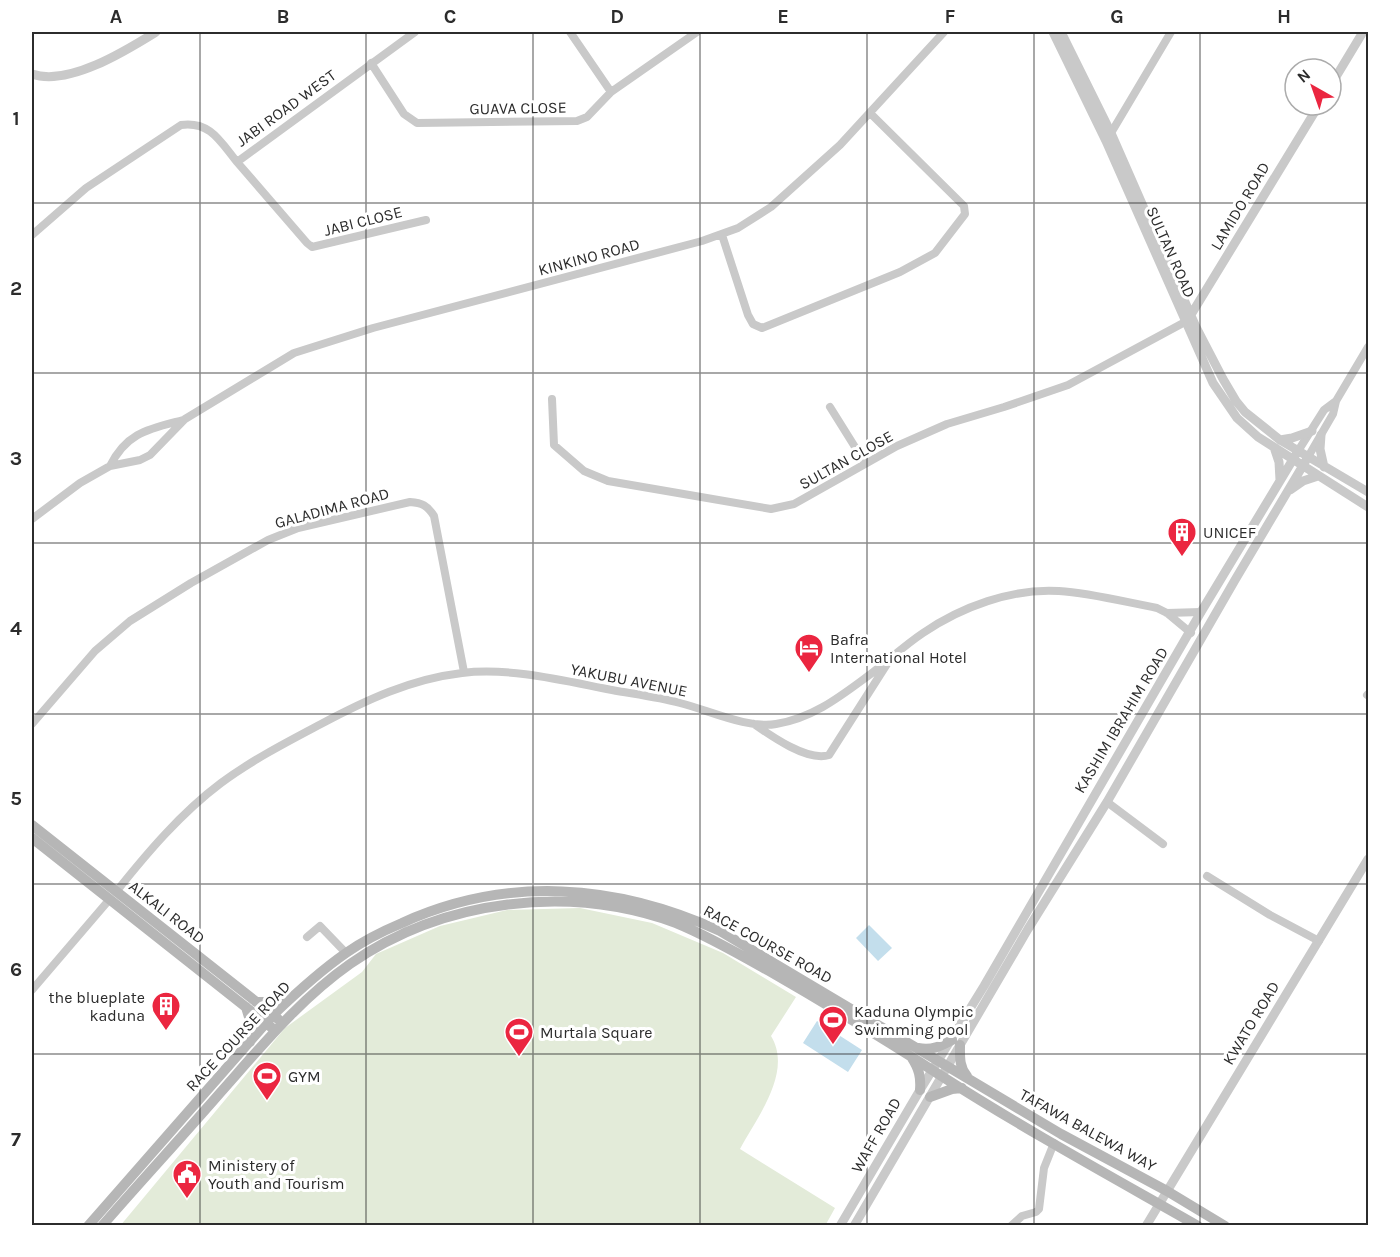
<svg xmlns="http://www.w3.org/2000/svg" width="1400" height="1257" font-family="Karla,sans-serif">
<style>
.green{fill:#e3ebd9}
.water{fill:#c3deec}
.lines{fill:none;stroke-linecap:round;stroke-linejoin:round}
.minor{stroke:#c9c9c9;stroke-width:8}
.tertiary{stroke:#c9c9c9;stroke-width:9}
.secondary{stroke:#b6b6b6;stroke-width:10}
.grid{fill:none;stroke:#2c2c2c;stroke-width:1.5;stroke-opacity:0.55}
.labels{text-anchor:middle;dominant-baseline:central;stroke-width:6;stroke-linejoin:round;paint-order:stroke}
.street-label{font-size:16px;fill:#2c2c2c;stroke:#fff}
.poi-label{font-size:16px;fill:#2c2c2c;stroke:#fff;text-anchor:start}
.neatline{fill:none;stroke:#2c2c2c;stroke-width:2}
.grid-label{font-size:20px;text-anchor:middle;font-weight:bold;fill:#2c2c2c}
</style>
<rect width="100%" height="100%" fill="#fff"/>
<path class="green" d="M580 908 652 923 723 953 796 997 771 1036C793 1072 757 1117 740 1149L835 1208 825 1226H120L285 1028 362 972 376 954 440 926 507 910Z"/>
<path class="water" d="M869 925 892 948 878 961 856 938Z
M817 1021 862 1050 848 1072 803 1043Z"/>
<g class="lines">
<path class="minor" d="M570 32 611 92
M371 63 404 114 417 123 577 121 587 117 611 92 697 32
M1111 133 1171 32
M237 162 307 243 312 247 426 220
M32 235 86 188 181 125C210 121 220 141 237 162L415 32
M722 235 748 315 753 324 762 328 900 272 935 253 965 214 964 206 870 113
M552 399 554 445 584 471 608 481 771 509 794 504 897 446 947 424 1004 407 1068 385 1185 322
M830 407 865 463
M1298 451 1324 410 1336 401
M1308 457 1333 414 1336 401 1368 347
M110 466C127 432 149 429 183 420
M32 519 80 483 110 466 140 460 150 455 185 419 294 353 373 328 702 241 738 228 771 207 840 145 944 32
M1167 613 1201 612
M1367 695 1368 694
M32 724 95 651 130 621 191 583 268 540 298 528 410 502C422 503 427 505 434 516L464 672
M754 724C771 736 808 762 829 755L887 664
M1107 802 1163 844
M1207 876 1270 915 1319 941
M116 892C147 853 181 813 221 783 252 760 287 742 321 724 366 700 411 679 462 673 510 667 565 681 612 690 634 694 658 697 680 703 708 710 748 729 776 724 814 718 842 695 872 673 889 660 905 645 923 633 961 607 1012 588 1059 591 1091 593 1125 602 1157 608L1167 613 1191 633
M307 937 320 926 346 953
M32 990 109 900
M1011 1226 1022 1216 1036 1212 1039 1209 1044 1168 1054 1143"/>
<path class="tertiary" d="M1053 32 1106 141 1213 383 1237 418 1258 437 1368 507
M1061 32 1111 133 1196 327 1223 379 1236 401 1245 412 1280 440 1368 492
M32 74C68 87 127 50 156 32
M1331 85 1363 32
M1189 318 1319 105
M1321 435 1320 449 1324 467
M1280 440 1292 438 1312 431
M1275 450 1279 462 1280 480
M1290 490 1303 481 1318 476
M840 1226 920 1090 984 986 1201 612 1298 451
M854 1226 1028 929 1107 802 1235 580 1308 457
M1146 1226 1368 859"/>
<path class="secondary" d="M32 825 278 1019
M32 838 271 1027
M256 1002H274L291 997
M246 1007 251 1024 250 1042
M960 1045C960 1056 959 1067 967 1076
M918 1048C932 1051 941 1046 952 1040
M912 1058C919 1069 921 1077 920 1090
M930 1097 952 1089 962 1088
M88 1226 273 1015C296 993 320 971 346 953 363 941 383 931 402 923 507 875 617 884 720 931L1061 1134 1167 1191 1225 1226
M102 1226C141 1181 181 1138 220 1093 260 1048 300 999 350 964 443 899 569 884 676 923 708 936 739 954 769 971 828 1005 886 1040 943 1077 1026 1130 1112 1177 1198 1226"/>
</g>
<path class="grid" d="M200 32V1226M366 32V1226M533 32V1226M700 32V1226M867 32V1226M1034 32V1226M1200 32V1226M32 203H1368M32 373H1368M32 543H1368M32 714H1368M32 884H1368M32 1054H1368"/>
<defs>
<g id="building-pin" transform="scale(1.5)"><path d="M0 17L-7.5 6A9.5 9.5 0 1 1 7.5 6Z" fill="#eb2640" stroke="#fff"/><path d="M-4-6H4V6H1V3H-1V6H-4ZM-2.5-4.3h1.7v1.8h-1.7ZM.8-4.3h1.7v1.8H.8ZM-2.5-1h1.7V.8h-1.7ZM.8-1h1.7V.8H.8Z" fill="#fff"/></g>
<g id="hotel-pin" transform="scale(1.5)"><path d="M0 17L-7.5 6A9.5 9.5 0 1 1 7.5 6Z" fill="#eb2640" stroke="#fff"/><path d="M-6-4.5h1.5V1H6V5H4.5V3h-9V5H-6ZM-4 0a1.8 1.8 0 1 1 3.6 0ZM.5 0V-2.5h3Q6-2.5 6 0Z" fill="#fff"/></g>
<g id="stadium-pin" transform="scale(1.5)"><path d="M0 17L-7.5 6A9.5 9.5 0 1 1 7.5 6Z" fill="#eb2640" stroke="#fff"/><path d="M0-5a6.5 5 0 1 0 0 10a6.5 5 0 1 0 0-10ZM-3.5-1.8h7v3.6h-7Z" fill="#fff"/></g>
<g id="civic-pin" transform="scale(1.5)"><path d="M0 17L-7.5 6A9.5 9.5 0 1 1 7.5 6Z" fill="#eb2640" stroke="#fff"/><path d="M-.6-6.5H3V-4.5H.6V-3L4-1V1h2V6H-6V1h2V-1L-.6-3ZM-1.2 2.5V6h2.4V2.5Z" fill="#fff"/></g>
</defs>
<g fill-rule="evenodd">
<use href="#building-pin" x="1182" y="532"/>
<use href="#hotel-pin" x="809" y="648"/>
<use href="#building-pin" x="166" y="1006"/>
<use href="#stadium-pin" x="833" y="1020"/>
<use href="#stadium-pin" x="519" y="1032"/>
<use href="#stadium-pin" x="267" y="1076"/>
<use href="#civic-pin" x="187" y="1174"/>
</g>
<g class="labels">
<g class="street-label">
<text transform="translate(286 108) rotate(-36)">JABI ROAD WEST</text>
<text transform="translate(518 108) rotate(-1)">GUAVA CLOSE</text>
<text transform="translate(1240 206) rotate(-59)">LAMIDO ROAD</text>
<text transform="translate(363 221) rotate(-14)">JABI CLOSE</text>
<text transform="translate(1171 252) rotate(66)">SULTAN ROAD</text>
<text transform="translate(589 257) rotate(-15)">KINKINO ROAD</text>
<text transform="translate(846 460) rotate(-29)">SULTAN CLOSE</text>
<text transform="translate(332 508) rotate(-15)">GALADIMA ROAD</text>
<text transform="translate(629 680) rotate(11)">YAKUBU AVENUE</text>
<text transform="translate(1121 720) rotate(-59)">KASHIM IBRAHIM ROAD</text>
<text transform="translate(167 912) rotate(38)">ALKALI ROAD</text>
<text transform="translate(768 944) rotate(29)">RACE COURSE ROAD</text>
<text transform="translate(1251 1023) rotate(-59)">KWATO ROAD</text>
<text transform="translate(238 1036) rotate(-47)">RACE COURSE ROAD</text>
<text transform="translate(1088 1130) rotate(29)">TAFAWA BALEWA WAY</text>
<text transform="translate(876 1135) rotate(-60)">WAFF ROAD</text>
</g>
<g class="poi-label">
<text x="1203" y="532">UNICEF</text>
<text x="830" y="639">Bafra<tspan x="830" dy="18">International Hotel</tspan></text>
<text x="145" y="997" text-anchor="end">the blueplate<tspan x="145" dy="18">kaduna</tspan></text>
<text x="854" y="1011">Kaduna Olympic<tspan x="854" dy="18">Swimming pool</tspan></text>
<text x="540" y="1032">Murtala Square</text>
<text x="288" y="1076">GYM</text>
<text x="208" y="1165">Ministery of<tspan x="208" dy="18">Youth and Tourism</tspan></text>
</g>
</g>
<rect width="1400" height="1257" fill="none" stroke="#ffffff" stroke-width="66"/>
<g transform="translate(1313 87) rotate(320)"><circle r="28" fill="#ffffff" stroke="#ababab" stroke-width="1.5"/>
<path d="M0-4.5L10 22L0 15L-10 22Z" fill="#eb2640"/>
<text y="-9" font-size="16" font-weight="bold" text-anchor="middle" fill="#2c2c2c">N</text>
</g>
<rect x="33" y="33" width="1334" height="1191" class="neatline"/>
<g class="grid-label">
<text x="116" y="23">A</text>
<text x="283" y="23">B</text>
<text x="450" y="23">C</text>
<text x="617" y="23">D</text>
<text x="783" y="23">E</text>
<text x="950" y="23">F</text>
<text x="1117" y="23">G</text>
<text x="1284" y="23">H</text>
<text x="16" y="125">1</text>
<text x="16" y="295">2</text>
<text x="16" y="465">3</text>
<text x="16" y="635">4</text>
<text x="16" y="805">5</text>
<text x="16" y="976">6</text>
<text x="16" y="1146">7</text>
</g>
</svg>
